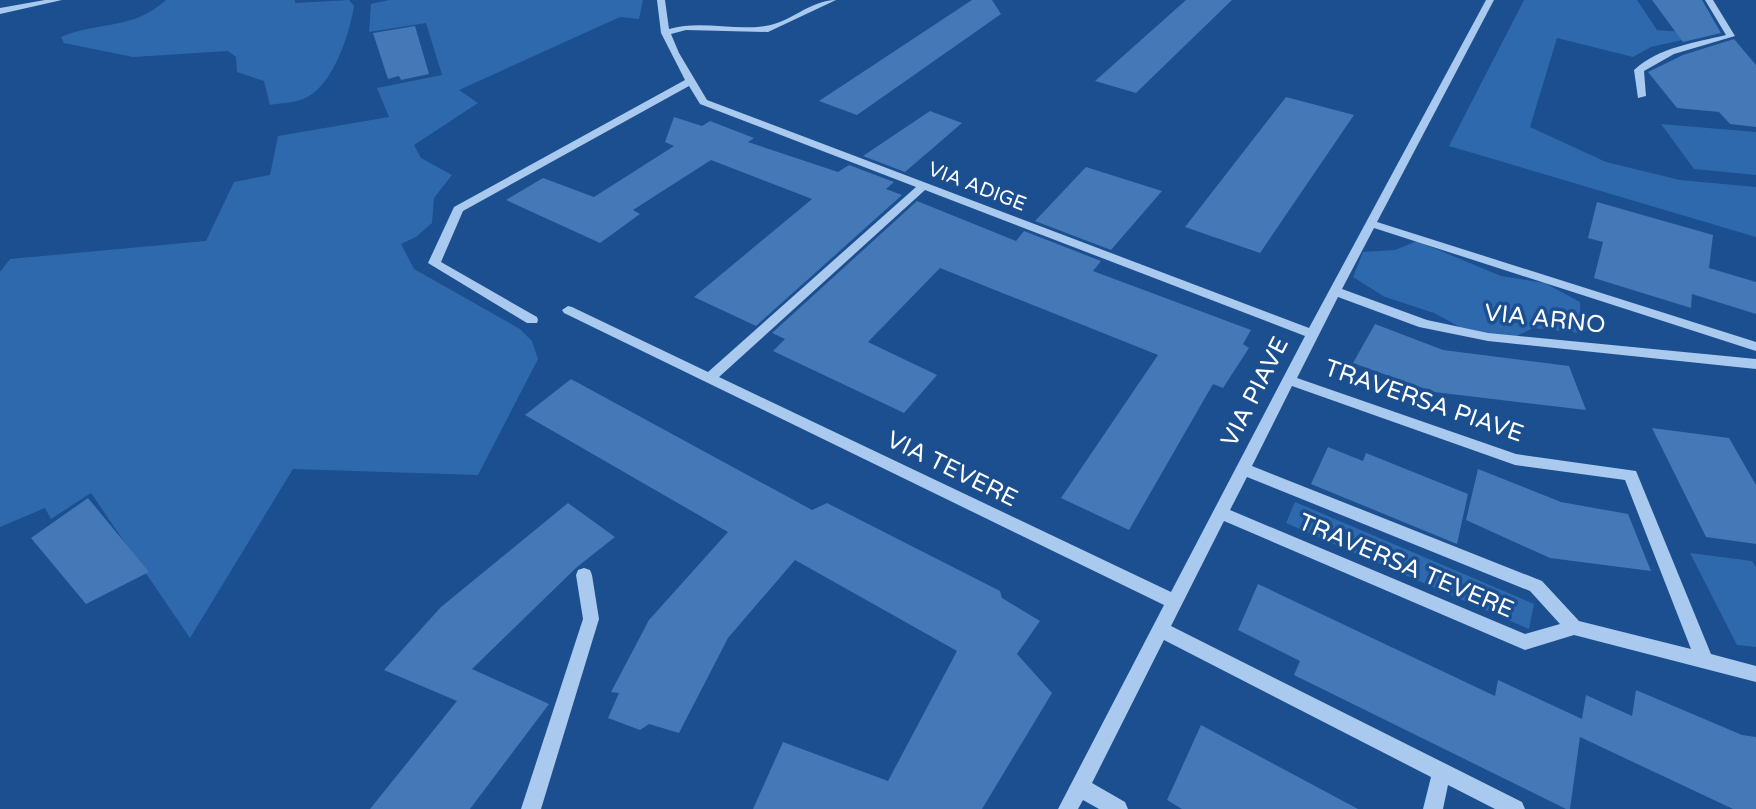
<svg xmlns="http://www.w3.org/2000/svg" width="1756" height="809" font-family="'Varela Round',sans-serif">
<style>
.green{fill:#2e69ad}
.building{fill:#4478b7}
.lines{fill:none;stroke-linecap:round;stroke-linejoin:round}
.minor{fill:#a9c9ee;fill-rule:evenodd}
.labels{text-anchor:middle;dominant-baseline:central;stroke-width:7;stroke-linejoin:round;paint-order:stroke}
.far-street-label{font-size:20px;fill:#fff;stroke:#1b4f8f}
.street-label{font-size:24px;fill:#fff;stroke:#1b4f8f}
</style>
<rect width="100%" height="100%" fill="#1b4f8f"/>
<path class="green" d="M166 0H295V3L349 0 354 6C350 33 332 89 303 99 293 103 281 103 270 105L264 81 237 72 236 57 228 51 133 57 64 43 61 37C102 20 131 31 166 0Z
M389 0H643L639 19 620 17 459 90 478 103 414 145 421 158 452 175 434 198 432 223 416 237 401 244 414 269 520 329 532 341 538 359 478 475 293 469 190 638 91 493 51 519 45 508 0 527V272L10 259 206 241 234 182 270 175 278 136 389 117 377 88 442 75 426 23 369 32 371 4Z
M1524 0H1637L1657 30 1709 34 1651 47 1633 57 1557 38 1530 127 1606 162 1680 180 1756 187V237L1449 146Z
M1661 124 1756 132V175L1694 169Z
M1417 241 1501 276 1545 283 1580 302 1581 333 1533 328 1511 339 1460 327 1434 313 1385 297 1353 277 1363 252 1395 250Z
M1295 502 1534 604 1529 629 1286 523Z
M1690 553 1752 561 1756 567V647L1737 645Z"/>
<path class="building" d="M972 0H992L1001 14 857 115 819 101Z
M1186 0H1232L1136 93 1095 81Z
M1652 0H1702L1721 33 1683 42Z
M415 26 429 74 401 80 399 76 388 79 373 33Z
M1734 39 1756 65V127L1730 124 1719 112 1677 108 1648 72 1683 55Z
M1286 97 1354 115 1260 253 1185 227Z
M930 111 962 123 905 172 863 156Z
M674 117 702 126 710 121 754 138 748 142 838 172 849 165 894 182 886 189 902 195 756 326 694 297 812 199 711 160 633 210 640 214 600 243 506 200 543 178 594 197 674 146 665 142Z
M1086 167 1162 191 1111 250 1035 221Z
M917 201 1016 241 1024 231 1101 261 1093 271 1251 330 1243 344 1249 348 1223 388 1213 384 1129 530 1061 498 1158 355 940 268 868 342 937 375 904 413 773 351 785 339 772 333Z
M1597 202 1713 235 1709 268 1756 282V314L1692 294 1691 308 1594 278 1603 242 1588 238Z
M1375 324 1443 350 1569 366 1586 410 1434 392 1353 363Z
M571 379 812 510 827 503 1000 591 1002 598 1040 621 1017 654 1052 693 982 809H753L783 742 888 781 957 651 795 560 728 638 679 733 649 724 640 730 608 718 619 693 611 692 649 620 728 532 525 415Z
M1652 428 1729 438 1756 485V544L1706 537Z
M1328 447 1363 461 1366 453 1468 494 1457 544 1311 484Z
M1478 469 1561 502 1628 514 1651 571 1550 558 1466 520Z
M88 498 149 572 86 604 31 538Z
M568 503 615 537 577 567 472 669 549 704 470 809H370L457 701 384 670 441 607Z
M1258 584 1495 696 1498 680 1582 719 1586 695 1632 716 1636 690 1742 735 1756 737V809H1733L1580 737 1570 809H1566L1294 675 1300 661 1238 630Z
M1201 725 1358 809H1182L1167 800Z"/>
<g class="lines">
<path class="minor" d="M45 0H62L0 14V8Z
M657 0H665L669 29C701 20 733 31 765 26 790 23 810 0 836 0L768 32 686 30 671 34 679 53 707 100 1309 328 1486 0H1494L1377 222 1756 342V351L1374 228 1342 289 1427 320 1488 333 1756 359V369L1488 341 1419 327 1338 297 1297 378 1516 454 1636 471 1711 654 1756 666V682L1574 635 1525 650 1224 521 1171 626 1522 802 1525 809H1495L1448 785 1443 809H1423L1431 777 1164 640 1092 783 1125 802 1128 809H1099L1083 800 1078 809H1058L1164 605 564 313 562 310 568 306 572 307 708 372 916 187 700 104 689 86 463 211 441 262 537 317 538 320 537 323H527L428 263 454 207 685 80 661 33ZM925 190 1305 336 1171 592 719 377ZM1292 386 1515 465 1625 480 1691 649 1579 621 1542 581 1252 466ZM1247 477 1530 591 1560 624 1525 634 1230 510Z
M1705 0H1713L1735 36 1674 54 1644 71 1646 96 1638 98 1634 70C1659 47 1694 43 1726 35Z
M584 568 590 570 592 575 599 619 541 809H521L583 619 576 575 578 570Z"/>
</g>
<g class="labels">
<g class="far-street-label">
<text transform="translate(977 187) rotate(21)">VIA ADIGE</text>
</g>
<g class="street-label">
<text transform="translate(1545 319) rotate(6)">VIA ARNO</text>
<text transform="translate(1255 392) rotate(-63)">VIA PIAVE</text>
<text transform="translate(1424 401) rotate(19)">TRAVERSA PIAVE</text>
<text transform="translate(952 469) rotate(26)">VIA TEVERE</text>
<text transform="translate(1406 566) rotate(23)">TRAVERSA TEVERE</text>
</g>
</g>
</svg>
